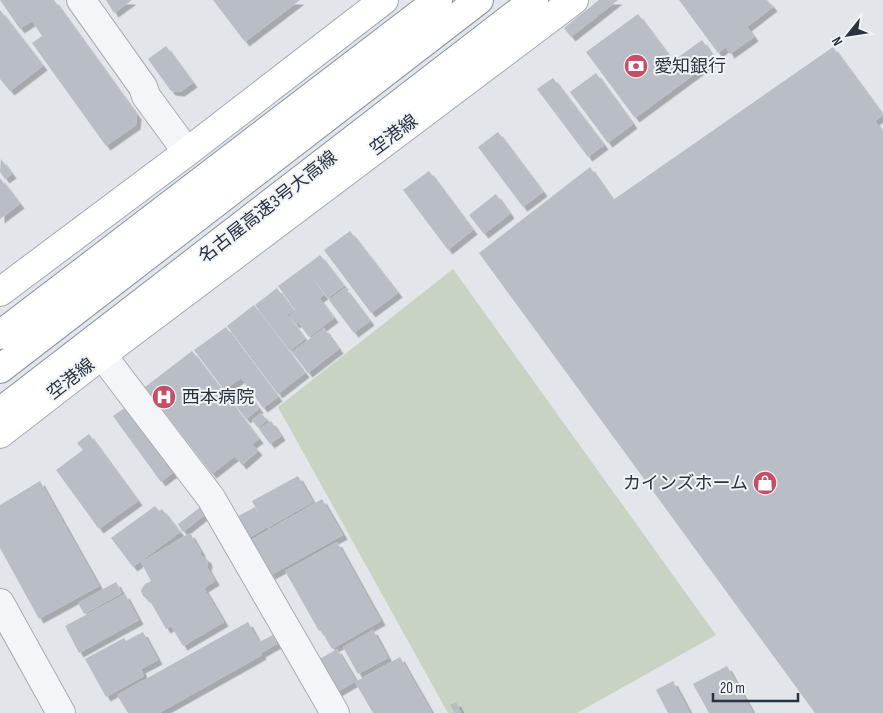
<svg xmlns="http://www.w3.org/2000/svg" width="883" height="713" font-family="'Sofia Sans Condensed','Noto Sans JP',sans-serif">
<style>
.green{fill:#c8d3c3}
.building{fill:#b9bec6;filter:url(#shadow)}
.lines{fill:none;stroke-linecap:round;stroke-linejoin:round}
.minor-casing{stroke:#a7acb3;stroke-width:30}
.major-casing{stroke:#a2aab4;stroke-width:30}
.highway-casing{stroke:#8a939f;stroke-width:30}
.minor{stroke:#f4f5f8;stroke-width:28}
.major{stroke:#fff;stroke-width:28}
.highway{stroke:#fff;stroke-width:28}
.labels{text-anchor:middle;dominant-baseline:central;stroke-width:4;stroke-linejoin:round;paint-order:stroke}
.poi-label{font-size:18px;fill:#2b3340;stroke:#f1f4f7;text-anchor:start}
.street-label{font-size:18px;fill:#2b3340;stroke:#f1f4f7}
</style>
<defs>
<filter id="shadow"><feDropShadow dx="4.5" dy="4.5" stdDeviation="0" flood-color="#0004"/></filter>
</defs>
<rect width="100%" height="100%" fill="#e2e5e9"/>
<path class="green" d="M453 269 716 635 577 713H448L278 407Z"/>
<path class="building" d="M0 0H54L137 115 136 125 106 146 32 43 42 36 32 21 20 29Z
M106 0H132L114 13Z
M213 0H300L245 42Z
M599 0H618L571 37 564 28Z
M679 0H767L773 7 747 27 754 37 730 54 726 47 718 53Z
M0 10 43 66 10 91 0 79Z
M638 14 673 61 702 40 715 59 635 118 586 52Z
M166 46 193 83 180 92 171 91 148 59Z
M833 47 883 115 875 121 883 132V713H815L479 253 590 167 613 200Z
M596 73 633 124 608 143 570 92Z
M553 78 604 145 588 157 537 89Z
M498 132 543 192 523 207 478 147Z
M1 159 12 174 5 179 0 172Z
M429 171 473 230 448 250 403 190Z
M0 178 20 204 0 219Z
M496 194 510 214 484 234 469 215Z
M350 231 398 293 371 313 324 250Z
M320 255 344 286 328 298 304 267Z
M304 267 324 295 319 298 334 318 309 337 298 322 295 324 289 316 296 311 278 286Z
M277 288 294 311 287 315 305 339 290 351 255 305Z
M345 288 370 321 354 333 329 300Z
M254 305 305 373 278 394 227 326Z
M226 327 278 397 263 408 241 378 224 390 194 350Z
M324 328 339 349 308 373 292 352Z
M192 351 259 439 252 444 258 451 242 465 235 456 212 474 145 387Z
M247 392 259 409 246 419 233 402Z
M126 407 174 472 161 482 113 416Z
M261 413 267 420 258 428 252 420Z
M271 421 281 436 270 444 259 429Z
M89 434 138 501 99 529 56 470 83 450 77 443Z
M298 476 313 502 267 528 252 501Z
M40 481 99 586 39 619 0 548V505Z
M322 499 343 535 271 575 249 541Z
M155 506 159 511 162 509 180 532 133 567 111 538Z
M202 506 207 513 183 532 178 524Z
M255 507 266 528 247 539 235 518Z
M190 533 201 552V555L207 559 208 562 207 567 215 581 204 588 224 622 183 646 171 626 166 629 150 601 143 596 141 591 142 588 145 584 151 581 141 562Z
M337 542 381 621 332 649 321 630 319 631 285 571Z
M116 582 122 593 84 614 78 603Z
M125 594 139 620 79 653 65 626Z
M248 622 259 642 273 635 277 644 261 653 262 655 159 713H128L117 695Z
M373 630 388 658 358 674 343 647Z
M143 632 158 660 141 669 144 676 106 697 85 659 124 638 126 641Z
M337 649 356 681 337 692 318 660Z
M400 657 432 713H373L355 682Z
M727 666 753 713H709L693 684Z
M673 681 690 713H668L656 690Z
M456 702 462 713H455L450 705Z"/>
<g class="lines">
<g class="minor-casing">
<path id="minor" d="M81 0 143 87 146 96 187 152
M102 355 211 498 335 713
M0 603 61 713"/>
</g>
<g class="major-casing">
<path id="major" d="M0 292 187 152 384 0
M0 434 102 355 574 0"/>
</g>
<g class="highway-casing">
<path id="highway" d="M0 335 438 0
M0 369 479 0
M0 412 534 0"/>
</g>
<use href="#minor" class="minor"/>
<use href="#major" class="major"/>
<use href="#highway" class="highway"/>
</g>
<defs>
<g id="bank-disc" transform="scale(1.25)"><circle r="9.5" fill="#c64f66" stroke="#f1f4f7"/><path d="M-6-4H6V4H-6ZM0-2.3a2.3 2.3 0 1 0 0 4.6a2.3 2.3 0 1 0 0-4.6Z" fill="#fff"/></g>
<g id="hospital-disc" transform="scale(1.25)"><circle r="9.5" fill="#c64f66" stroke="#f1f4f7"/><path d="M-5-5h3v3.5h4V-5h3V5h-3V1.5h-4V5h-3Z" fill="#fff"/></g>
<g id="shop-disc" transform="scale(1.25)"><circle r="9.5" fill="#c64f66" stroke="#f1f4f7"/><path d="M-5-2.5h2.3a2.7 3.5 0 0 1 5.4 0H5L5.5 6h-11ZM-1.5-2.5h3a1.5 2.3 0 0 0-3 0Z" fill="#fff"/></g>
</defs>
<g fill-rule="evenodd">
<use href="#bank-disc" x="636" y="66"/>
<use href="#hospital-disc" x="164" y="397"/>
<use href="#shop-disc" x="765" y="483"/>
</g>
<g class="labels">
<g class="poi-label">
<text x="654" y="66">愛知銀行</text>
<text x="182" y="397">西本病院</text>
<text x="748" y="483" text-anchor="end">カインズホーム</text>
</g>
<g class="street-label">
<text transform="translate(394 135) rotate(-37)">空港線</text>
<text transform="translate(268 207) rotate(-38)">名古屋高速3号大高線</text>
<text transform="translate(71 379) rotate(-38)">空港線</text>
</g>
</g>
<g transform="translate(848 35) rotate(240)" stroke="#f1f4f7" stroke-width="4" paint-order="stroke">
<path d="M0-4L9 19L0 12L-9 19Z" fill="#2b3340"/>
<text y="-8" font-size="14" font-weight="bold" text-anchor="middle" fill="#2b3340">N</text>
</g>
<path d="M713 693v8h85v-8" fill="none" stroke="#2b3340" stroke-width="2.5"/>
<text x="720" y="693" font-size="15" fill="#2b3340" stroke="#f1f4f7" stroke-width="4" paint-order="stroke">20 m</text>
</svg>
